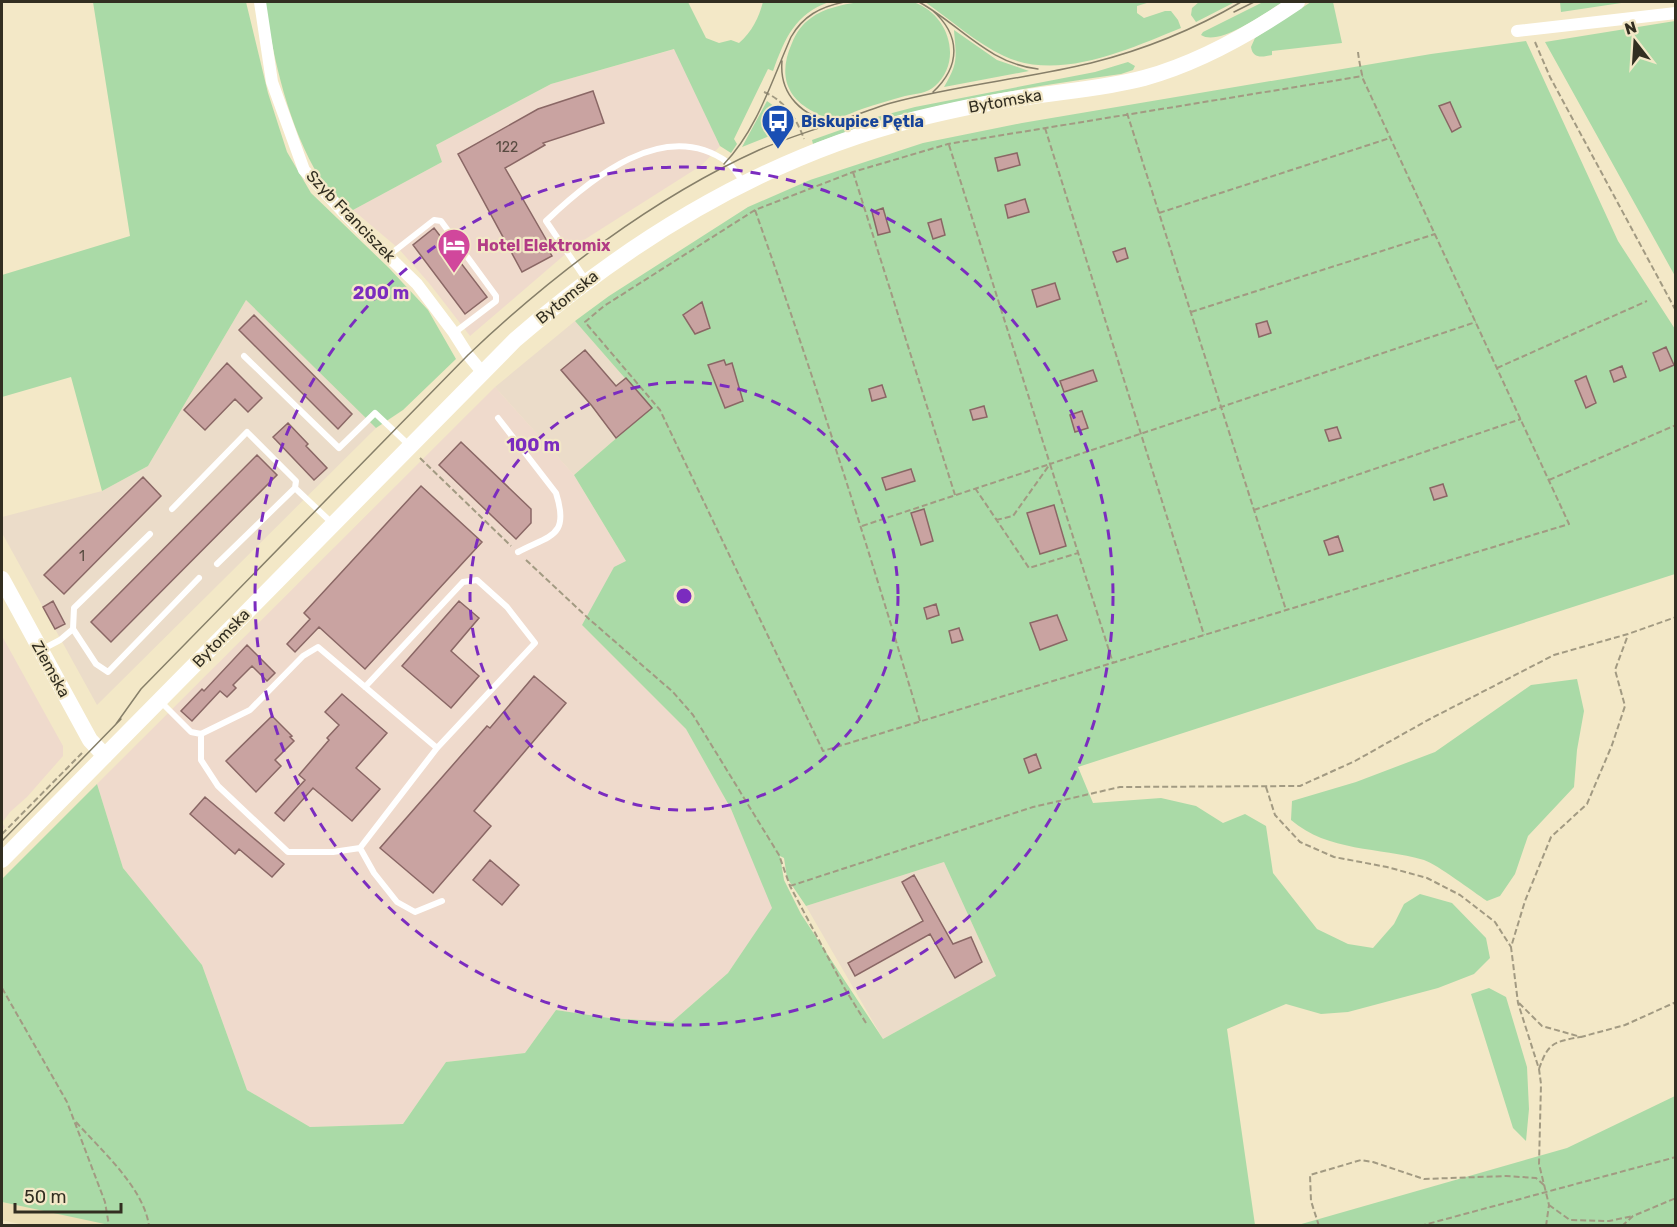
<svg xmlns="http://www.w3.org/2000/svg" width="1677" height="1227" font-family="Rubik,sans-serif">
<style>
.commercial{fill:#ebdcc9}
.industrial{fill:#efdacc}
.built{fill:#ede0b7}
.green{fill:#aadaa7;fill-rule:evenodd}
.building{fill:#c9a3a1;stroke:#8a6765;stroke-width:1.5}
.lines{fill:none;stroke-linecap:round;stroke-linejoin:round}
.path{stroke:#a29a82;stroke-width:2;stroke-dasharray:6 3;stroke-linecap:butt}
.lane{stroke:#fff;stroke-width:6}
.street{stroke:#fff;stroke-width:12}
.secondary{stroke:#fff;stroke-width:16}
.tram{stroke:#867f69;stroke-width:1.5}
.ring{fill:none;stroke:#7b2cbf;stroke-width:3;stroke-dasharray:10 8}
.labels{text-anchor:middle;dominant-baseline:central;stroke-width:4.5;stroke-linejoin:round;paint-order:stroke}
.number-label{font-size:14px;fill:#584b41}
.street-label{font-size:16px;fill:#322e21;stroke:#f3e8c7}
.transit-label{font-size:16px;font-weight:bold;fill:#164399;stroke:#f3e8c7;text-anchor:start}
.hotel-label{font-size:16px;font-weight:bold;fill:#b23c85;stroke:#f3e8c7;text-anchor:start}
.centre{fill:#7b2cbf;stroke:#f3e8c7;stroke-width:3}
.ring-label{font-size:18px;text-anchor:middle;font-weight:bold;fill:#7b2cbf;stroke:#f3e8c7;stroke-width:4.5;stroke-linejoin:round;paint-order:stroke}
</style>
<rect width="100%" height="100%" fill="#f3e8c7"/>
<path class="commercial" d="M246 300 376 428 97 705 2 533V517L102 491 148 466Z
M575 321 651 408 574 475 495 387Z
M944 862 996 976 883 1039 806 906Z"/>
<path class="industrial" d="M675 49 720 146 702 165 576 245 470 336 429 283 398 248 353 210 442 162 436 145 551 84Z
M495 387 574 475 626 561 582 625 686 729 731 809 773 908 728 973 672 1022 609 1018 556 1010 525 1053 446 1062 403 1124 310 1127 247 1090 202 965 123 868 97 784Z
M2 636 63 746V756L27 797 10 812 2 823 5 827 2 830Z"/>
<path class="built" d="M2 1202 101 1222 114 1225 28 1226 2 1220Z"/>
<path class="green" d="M93 2H246L268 93 287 152 311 193 389 268 428 310 456 359 403 410 376 428 246 300 148 466 102 491 71 377 2 397V275L130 236Z
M265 2H688L706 38 719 43 731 40 739 43C752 32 759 17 763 2H829C795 14 785 38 773 71L768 69 734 139 737 144 731 153 720 146 674 49 551 84 436 145 442 162 353 210C343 200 327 190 320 178 289 128 273 59 265 2Z
M858 2C871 2 902 0 913 2 948 13 964 60 935 86 928 93 915 94 905 96 891 100 876 104 862 109 853 112 844 117 836 118 829 119 820 116 814 112 784 97 779 72 792 43 796 33 802 24 811 18 824 8 842 5 858 2Z
M925 2H1150L1137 6V13L1144 18 1165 11H1171L1178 20 1181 28C1129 49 1059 82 1004 56 976 43 951 20 925 2Z
M1199 2H1235L1196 22 1191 15 1192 8Z
M1263 2H1283C1266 12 1219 47 1201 35L1203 32Z
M1311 2H1333L1342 43 1272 51V55C1262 57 1253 59 1251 47L1255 38Z
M1560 2H1628L1561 12Z
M1675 21H1676L1675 276 1545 42Z
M954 30 997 60 1029 71 944 87C959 62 956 57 954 30Z
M1526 41 1618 241 1675 329V574L1078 767 1093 803 1161 798 1196 806 1223 823 1245 814 1266 826 1273 873 1317 929 1348 944 1373 948 1394 924 1404 904 1420 894 1452 903 1486 938 1490 958 1474 974 1438 988 1348 1012 1321 1014 1286 1004 1227 1029 1255 1225 114 1226 2 1202V879L97 784 123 868 202 965 247 1090 310 1127 403 1124 446 1062 525 1053 556 1010 609 1018 672 1022 728 973 772 908 731 809 686 729 582 625 614 567 626 561 574 475 651 408 575 321 609 296 748 207 810 180 923 143 1022 123 1431 54ZM780 856 784 858 787 878 806 906 944 862 996 976 883 1039 801 914 784 880Z
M1128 62 1135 66 1133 70 1121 74C1015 89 914 105 813 144L812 140 877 117 915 107 1095 72Z
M767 101 790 118 795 126 742 147Z
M1577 679 1584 711 1577 750 1574 787 1528 836 1515 874 1500 896 1487 901C1472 891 1438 865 1424 860 1379 847 1328 852 1291 820L1292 801 1356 782 1435 752 1531 685Z
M1489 988 1506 997 1527 1067 1529 1109 1526 1141 1513 1128 1471 994Z
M1675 1096V1225H1298L1567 1148Z"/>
<path class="building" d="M593 91 604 123 543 143 545 145 505 168 551 248 548 249 552 256 522 272 458 154 538 109Z
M1450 102 1461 127 1452 132 1439 106Z
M1017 153 1020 165 998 171 995 158Z
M1025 199 1029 212 1008 218 1005 205Z
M883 208 890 232 878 235 872 212Z
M941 219 945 235 933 239 928 223Z
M434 228 487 297 465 314 413 245Z
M1125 248 1128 258 1117 262 1113 252Z
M1055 283 1060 299 1037 307 1032 290Z
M702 302 710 328 695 334 683 315Z
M254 315 352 414 338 429 239 330Z
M1267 321 1271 333 1259 337 1256 324Z
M1666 347 1674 365 1660 371 1653 353Z
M585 350 616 386 626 378 652 408 616 438 592 406 561 370Z
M724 360 726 365 732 363 743 401 725 408 708 365Z
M227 363 262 398 248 412 235 399 205 430 184 410Z
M1622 366 1626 377 1614 382 1610 371Z
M1093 370 1097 381 1064 392 1060 381Z
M1586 376 1596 403 1586 408 1575 381Z
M882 385 886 397 872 401 869 389Z
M984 406 987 417 973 420 970 410Z
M1082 411 1088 428 1075 432 1070 415Z
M288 423 308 444 306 446 327 468 314 480 273 437Z
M1337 427 1341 438 1329 441 1325 430Z
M461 442 531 509V523L516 539 439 465Z
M257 455 277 475 111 642 91 622Z
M911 469 915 481 886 490 882 478Z
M143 477 161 496 64 594 44 575Z
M1443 484 1447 496 1434 500 1430 488Z
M421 486 482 542 365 669 319 627 295 652 287 644 310 619 304 613Z
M1054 505 1066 546 1040 554 1027 513Z
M924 509 933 541 921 545 911 513Z
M1338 536 1343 551 1329 555 1324 541Z
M53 601 65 624 55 629 43 607Z
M459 601 479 618 451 651 479 676 451 708 402 666Z
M936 604 939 615 927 619 924 608Z
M1057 615 1067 640 1040 650 1030 623Z
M959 628 963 640 952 643 949 631Z
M247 645 275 673 267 681 252 666 233 685 236 688 227 697 220 691 192 721 181 711 202 689 204 691Z
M534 676 566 703 474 811 491 826 433 893 380 848 487 726 490 728Z
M342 694 387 733 356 768 380 789 352 821 313 788 284 821 275 813 305 780 299 775 329 740 327 738 339 725 325 712Z
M272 716 292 736 290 737 294 741 275 760 281 766 256 792 226 761Z
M1036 754 1041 768 1029 773 1024 759Z
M205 797 284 864 272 877 239 849 235 854 190 814Z
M490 860 519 885 502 905 473 880Z
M914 875 953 944 971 937 982 962 955 978 930 934 855 976 848 963 923 921 902 882Z"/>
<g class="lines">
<path class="path" d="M1535 42 1550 77 1676 311
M1358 52C1359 61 1361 70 1363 79L1569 524 823 751 660 410 585 322 604 306 755 210 853 172 948 144 1363 76
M764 92C784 100 797 119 804 139
M1127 113 1286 610
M1045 128 1204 635
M949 145 1050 464 1476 322
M853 172 955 495
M755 210C815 380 869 549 920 721
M1159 213 1390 138
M1191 312 1435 234
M1497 368 1647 301
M420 458 511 546
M1549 480 1676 425
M975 488 1029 568 1078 553
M1254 510 1521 419
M996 520 1013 516 1050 464
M862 526 1050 464 1113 663
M526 560 589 619 673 692 693 715 779 855 790 886 845 989 866 1023
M1266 787 1275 815 1300 842 1334 857 1387 867 1427 878 1460 895 1495 922 1511 947
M2 834 82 753
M790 886 1033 807 1120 787 1300 786 1355 761 1428 720 1554 655 1628 634 1676 617
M2 988 67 1102 105 1202 109 1226
M1519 1003 1542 1026 1581 1037 1625 1025 1676 1002
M1539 1069C1548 1043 1553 1042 1580 1037
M76 1122C101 1150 144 1188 149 1226
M1549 1205 1570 1220 1609 1221 1633 1216
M1319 1226 1311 1201 1310 1175 1361 1160 1373 1162 1424 1179 1506 1176 1536 1178 1544 1185
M1420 1226 1676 1157
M1546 1226 1549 1205 1539 1164 1541 1084 1539 1069 1518 1003 1511 947 1525 901 1551 837 1587 804 1612 745 1625 706 1615 670 1628 635
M1622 1226 1633 1216 1676 1198"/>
<path class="lane" d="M388 256 434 220 441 221 496 296V301L454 333
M586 280 546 221C590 179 664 117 727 162 734 167 739 177 744 183
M244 356 339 448 375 413 409 445
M498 418 556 493C570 537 550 535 518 552
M172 509 247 432 296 481 295 488 332 523
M217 564 295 488
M73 629 96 664 108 672 199 578
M41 650 60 640 73 629 74 608 150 534
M160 701 191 732 201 734 250 710 303 656 318 647 437 748
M201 734V760L218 786 288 852H333L360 848 437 748 535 643 507 607 477 580 463 582 365 687
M360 848 374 873 397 902 415 912 442 901"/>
<path class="street" d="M260 2 272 82 304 170 345 214 417 284 454 333 468 355 482 372
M1517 31 1676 13"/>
<path class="secondary" d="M2 579 90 740 105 756
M2 860 515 340C631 239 766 157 916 119 953 110 990 102 1027 97 1066 91 1106 88 1144 78 1199 63 1250 34 1297 2"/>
<path class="tram" d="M919 2C959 24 989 64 1038 69
M932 10C961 35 961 66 933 92
M1234 12 1254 2
M782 61C779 95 803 117 834 122
M724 164C757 130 772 80 791 37 803 16 820 7 844 2
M116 724 141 689 468 355C551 276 653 198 759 150 782 140 807 132 831 124 851 117 871 109 891 103 957 85 1025 79 1091 63 1143 50 1195 29 1241 2
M2 841 121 719"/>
</g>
<g class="ring">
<circle cx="684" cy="596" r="214"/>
<circle cx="684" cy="596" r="429"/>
</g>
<defs>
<g id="bus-pin" transform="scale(1.725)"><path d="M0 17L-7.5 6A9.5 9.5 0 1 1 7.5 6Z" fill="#1a4fb4" stroke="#f3e8c7"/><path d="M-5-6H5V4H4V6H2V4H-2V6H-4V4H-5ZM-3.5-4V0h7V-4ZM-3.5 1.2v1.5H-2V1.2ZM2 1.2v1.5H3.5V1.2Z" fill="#fff"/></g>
<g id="hotel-pin" transform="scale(1.725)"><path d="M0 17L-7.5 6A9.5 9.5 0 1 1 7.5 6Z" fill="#d1479c" stroke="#f3e8c7"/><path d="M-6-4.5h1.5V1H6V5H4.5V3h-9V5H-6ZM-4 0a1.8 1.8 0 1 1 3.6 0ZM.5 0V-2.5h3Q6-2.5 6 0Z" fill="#fff"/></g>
</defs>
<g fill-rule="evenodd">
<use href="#bus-pin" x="778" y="121"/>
<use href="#hotel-pin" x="454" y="245"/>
</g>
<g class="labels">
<g class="number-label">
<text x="507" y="147">122</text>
<text x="82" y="556">1</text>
</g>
<g class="street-label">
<text transform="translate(1005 101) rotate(-10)">Bytomska</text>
<text transform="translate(351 216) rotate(46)">Szyb Franciszek</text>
<text transform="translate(567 297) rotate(-39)">Bytomska</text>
<text transform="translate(221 638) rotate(-46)">Bytomska</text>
<text transform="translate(51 669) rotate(61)">Ziemska</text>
</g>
<g class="transit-label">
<text x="801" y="121">Biskupice Pętla</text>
</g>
<g class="hotel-label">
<text x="477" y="245">Hotel Elektromix</text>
</g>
</g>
<circle cx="684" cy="596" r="9" class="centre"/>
<g class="ring-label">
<text x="381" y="299">200 m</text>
<text x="533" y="451">100 m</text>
</g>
<rect width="1677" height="1227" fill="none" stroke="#322e21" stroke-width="6"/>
<g transform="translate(1635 42) rotate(343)" stroke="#f3e8c7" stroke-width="4.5" paint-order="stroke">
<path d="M0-4.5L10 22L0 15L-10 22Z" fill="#322e21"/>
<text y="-9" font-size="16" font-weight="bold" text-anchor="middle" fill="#322e21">N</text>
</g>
<path d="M15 1203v9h106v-9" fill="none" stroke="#322e21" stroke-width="3"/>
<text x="24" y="1203" font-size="18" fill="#322e21" stroke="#f3e8c7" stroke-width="4.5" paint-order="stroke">50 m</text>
</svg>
